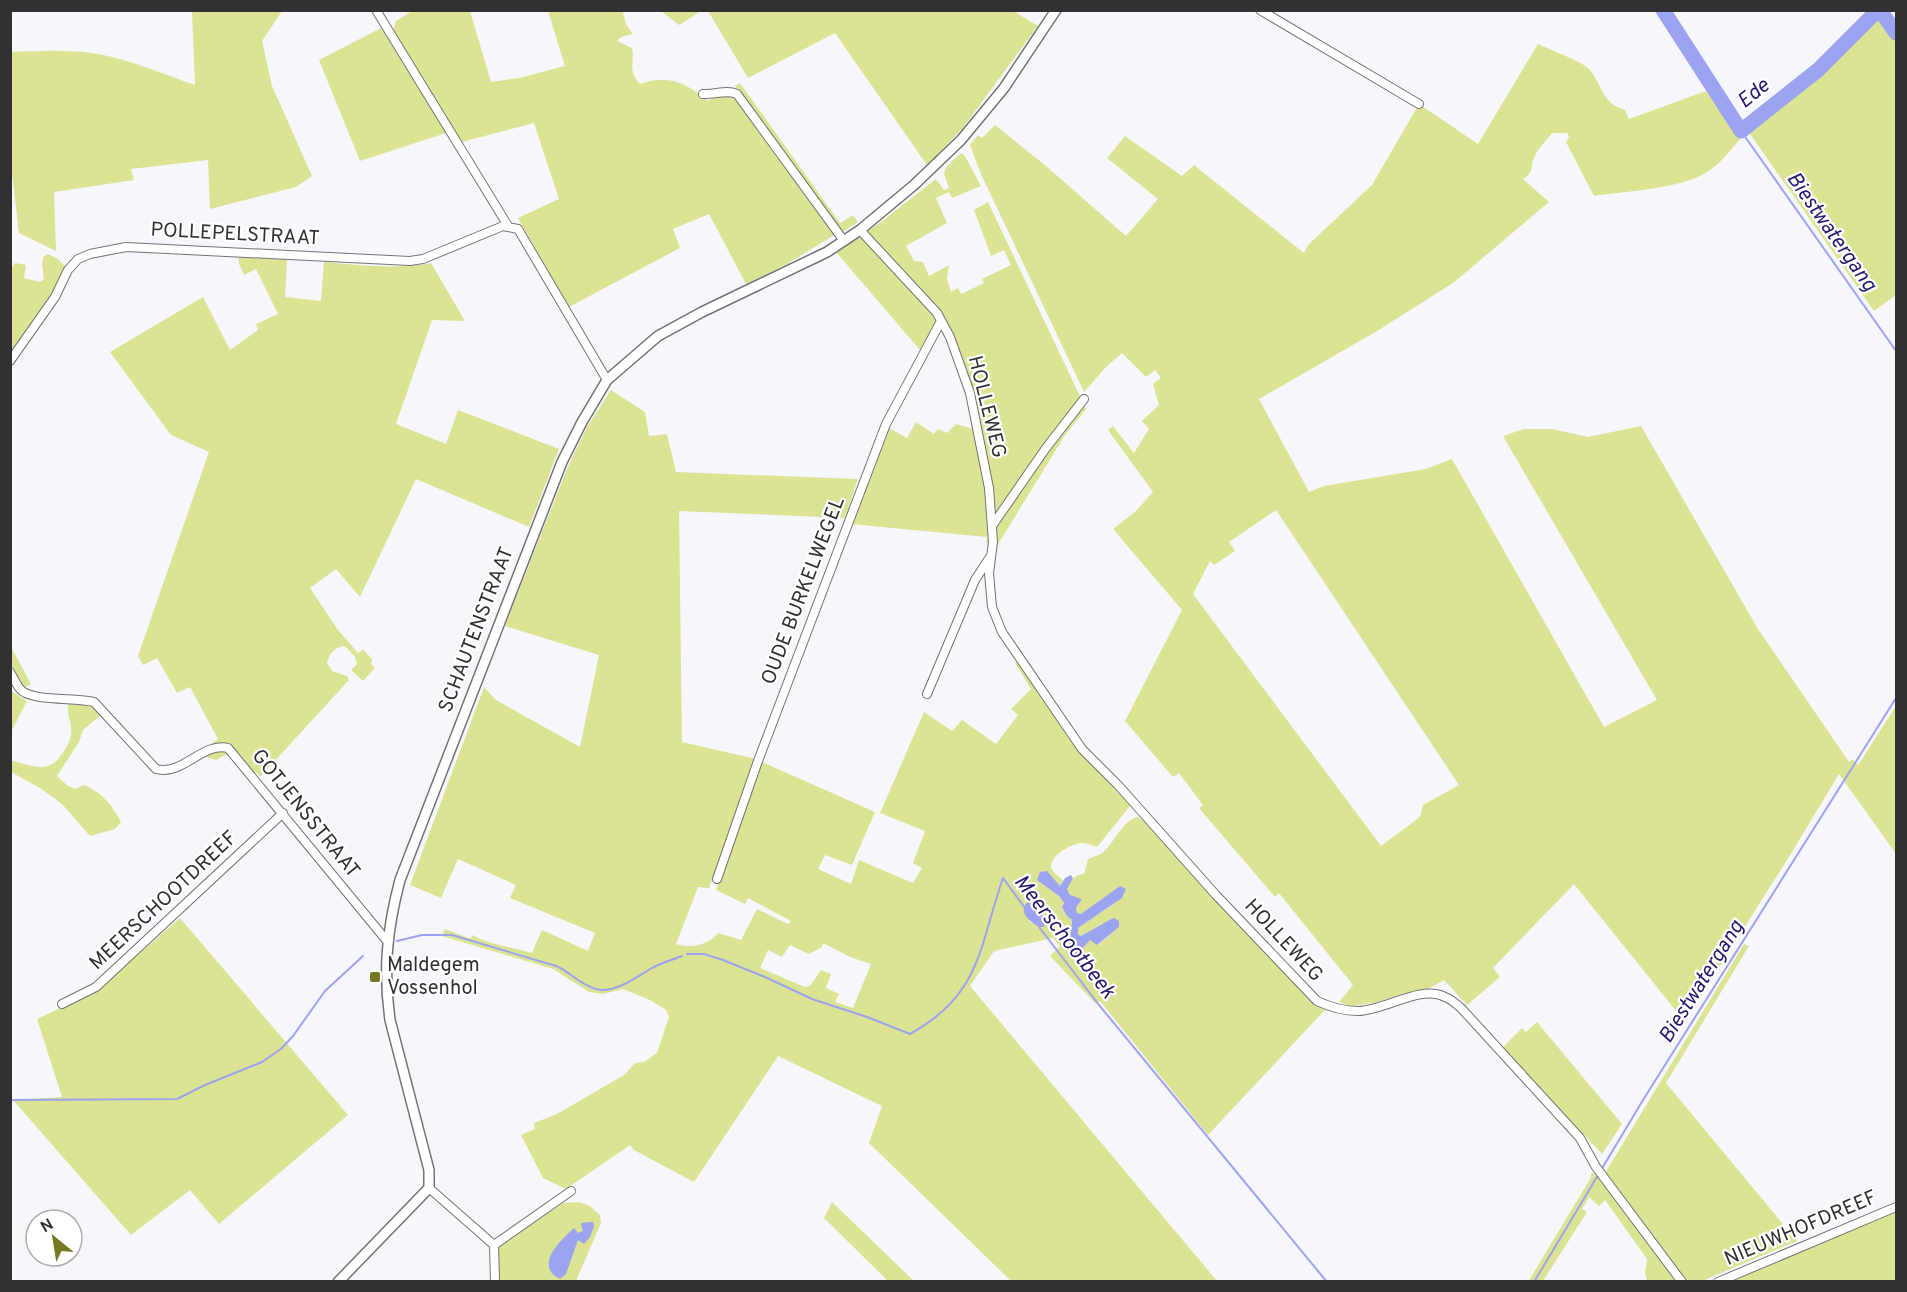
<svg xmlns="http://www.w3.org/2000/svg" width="1907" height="1292" font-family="Overpass,sans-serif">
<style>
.green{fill:#dce393;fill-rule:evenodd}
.water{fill:#9ca3f0}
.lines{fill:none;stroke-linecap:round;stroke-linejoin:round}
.stream{stroke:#9ca3f0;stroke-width:2}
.river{stroke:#9ca3f0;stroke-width:15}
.minor-casing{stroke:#727377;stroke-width:10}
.tertiary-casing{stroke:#727377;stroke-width:12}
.minor{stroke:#fff;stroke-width:8}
.tertiary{stroke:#fff;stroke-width:9}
.poi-dot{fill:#737821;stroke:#fff;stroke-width:2}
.labels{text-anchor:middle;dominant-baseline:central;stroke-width:4.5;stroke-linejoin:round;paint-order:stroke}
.street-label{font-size:20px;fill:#313133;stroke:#fff}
.poi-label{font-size:20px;fill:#313133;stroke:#fff;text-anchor:start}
.water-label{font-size:21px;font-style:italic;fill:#251a71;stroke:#fff}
</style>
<rect width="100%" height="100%" fill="#f6f7fc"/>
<path class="green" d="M192 11H282L262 41 272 86 312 176 296 187 210 209 208 160 131 169 134 180 54 192 56 251 19 233 10 156 11 52C39 51 70 49 98 54 131 60 163 74 195 85Z
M412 11H470L491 82 519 78 565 66 548 11H625L623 13 626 24 633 34 621 37 617 41 632 48C635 64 627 69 640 84 669 74 686 83 708 101L726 91 735 95 836 234 787 264 746 284 709 214 673 229 680 248 569 307 518 218 559 199 534 123 462 142 393 31 396 21Z
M661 11H701L679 25Z
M708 11H1013L1038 26 962 129 927 165 835 33 748 78Z
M1878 19H1882L1896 41V295L1874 311 1748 131 1821 72Z
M381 28 446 133 360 161 319 60Z
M1538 44C1548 49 1583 62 1589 69 1603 85 1601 103 1625 110L1629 119 1706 91 1740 139C1730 151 1720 164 1707 172 1682 189 1625 191 1594 196L1566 142 1569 137 1567 133H1552C1547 140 1537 149 1534 158 1530 167 1534 173 1523 179L1549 202 1453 283 1377 331 1259 399 1309 492 1324 486 1426 469 1452 459 1604 727 1657 700 1503 436 1524 429H1552L1588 437 1641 426 1758 629 1849 762 1852 759 1858 765 1896 706V854L1839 774 1792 852 1685 1022 1574 884 1493 968 1500 977 1467 1005 1444 980 1426 990 1405 993 1373 1003 1350 1006 1339 1002 1353 985 1279 893 1275 897 1199 808 1203 805 1179 773 1173 777 1125 721 1182 610 1113 529 1135 512 1153 492 1108 430 1113 426 1134 453 1149 429 1142 421 1159 405 1153 384 1161 378 1155 370 1146 377 1122 353 1106 367 1084 392 981 174 970 145 978 135 982 138 995 125 1046 166 1126 236 1158 199 1107 158 1125 136 1182 176 1194 165 1304 253 1308 245 1372 185 1419 104 1478 144ZM1276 510 1459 785 1423 805 1420 817 1381 846 1193 594 1210 561 1214 565 1235 551 1229 542Z
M740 83 840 223 853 215 858 222 841 233 735 86Z
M961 153 965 156 981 186 952 198 949 192 936 198 947 223 906 246 914 261 923 262 929 276 949 265 947 279 951 292 958 288 961 294 984 283 982 279 1011 265 1004 250 991 256 974 210 988 202 1086 409 1065 435 997 546 986 543 987 537 851 524 889 428 907 438 916 422 934 434 938 429 947 433 956 424 973 429H979L941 316 920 350 836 252 881 222 936 179 944 190 949 188 944 174 946 167Z
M48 254 58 259 65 266C52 298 30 325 11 353V269L15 263 26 265 24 278 40 282 44 279 42 265 43 257Z
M239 255 287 259 285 297 321 301 324 262C359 265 396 270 431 263L465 321 432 320 396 424 446 444 458 410 559 449 529 527 416 479 360 597 336 569 310 588 338 630 358 653 363 649 372 659 371 664 375 668 363 681 351 670 357 664 355 657 345 646C335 646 329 654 327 663L332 671 347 676 349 680 260 777 256 772 249 777 231 756 227 754 216 760 206 757 205 748 218 739 190 687 177 693 157 658 143 665 138 656 209 452 171 435 110 352 203 297 230 350 258 330 256 324 278 314 256 269 244 275 239 264Z
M611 390 645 412 649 436 667 434 676 472 858 479 845 518 679 511 682 742 756 759 709 888 698 887 676 944C690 949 709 945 718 933L741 940 757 909 788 924 791 921 748 898 745 904 716 890 762 762 875 812 852 865 825 855 818 869 851 884 859 860 913 883 922 868 913 863 925 831 880 813 924 712 952 731 962 720 996 744 1018 715 1011 709 1031 689 1015 663 1018 661 1069 739 1130 806 1097 847C1093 846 1087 843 1083 843 1072 843 1053 854 1051 865 1050 870 1059 877 1063 880L1060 886 1047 872 1037 880 1059 896 1064 903 1062 907 1067 916 1072 920 1068 946 1074 958 1090 939 1098 945 1119 927 1102 923 1091 931 1079 936 1078 934V928L1115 903 1120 886 1081 915 1077 913 1076 908 1080 903 1069 895 1067 889C1070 880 1074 875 1084 874L1088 859C1093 857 1099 855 1102 853 1115 843 1122 820 1138 817L1151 827 1258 946 1317 1006 1325 1010 1208 1135 1100 1001 1096 1004 1050 956 1060 946 1053 938 994 951 970 986 1217 1281H1011L869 1143 882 1106 778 1056 694 1182 634 1150 630 1145 566 1189 543 1178 521 1135 535 1129 534 1123 557 1114 624 1075 635 1063 644 1062 657 1053 669 1017 666 1010 650 1000 623 989 603 994 589 992 553 969 442 936 445 929 471 939 472 935C491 945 511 947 532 953L542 930 588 951 595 933 510 898 516 885 458 859 441 898 410 885 484 687 496 700 580 747 599 655 505 626 567 469 587 427ZM1029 901 1047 919 1046 923 1039 927 1029 921ZM823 943 850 957 871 964 853 1008 835 1002 839 994 826 988 831 974 821 970 810 986 805 987 760 968 768 950 782 957 790 945 809 954 822 947Z
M10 645 31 684 23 688 11 664Z
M13 692 27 701 11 732V694Z
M69 702 90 704 101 715 83 730 79 742 57 776 68 786 76 789 83 785C100 790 113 806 121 822L115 829 90 836 62 804 40 788 11 772 10 760C30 765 48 775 61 755 66 749 70 742 71 734 73 722 65 717 69 702Z
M180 918 348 1115 219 1224 190 1190 131 1235 13 1100 62 1097 37 1019 87 995 106 983Z
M1744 944 1749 946 1666 1083 1797 1241 1702 1281H1687L1605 1173Z
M1537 1022 1622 1124 1602 1154 1502 1048 1522 1028 1526 1032Z
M1592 1172 1599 1178 1678 1281H1647L1645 1272 1647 1259 1605 1200 1599 1206 1589 1197 1582 1209 1587 1212 1543 1281 1528 1282 1590 1179Z
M579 1202 590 1206 600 1215 601 1223 576 1281H499L497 1248 563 1203Z
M832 1202 914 1281H888L824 1218Z
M1896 1211V1281H1727Z"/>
<path class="water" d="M1047 871 1060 886 1065 878 1071 875 1073 878 1067 889 1070 895 1082 899 1076 908 1077 913 1081 914 1120 886 1126 889 1122 898 1078 928V934L1080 936C1092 931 1102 923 1114 918L1119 921V927L1097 945 1090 940 1073 959 1070 958 1068 955 1072 920 1067 916 1062 907 1064 903 1059 896 1037 880 1040 872Z
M1029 901 1047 919 1044 927H1039C1030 922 1016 911 1029 901Z
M589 1222H593L594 1226 590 1237 584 1244 578 1240 566 1274 560 1279C533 1266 561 1240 574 1228L578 1233 583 1231 581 1225 582 1223Z"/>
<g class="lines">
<path class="stream" d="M1741 131 1896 351
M1039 927 1099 1005 1327 1282
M397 941 422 935H452L556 966C571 972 578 984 596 989 615 994 636 977 652 968 661 963 672 960 682 956
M687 954H704L723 960 765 977 812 999 867 1017 910 1034C981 995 979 947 1003 878L1025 908
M10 1100 177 1099 205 1085 262 1062 281 1049 293 1036 325 991 363 956
M1534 1282 1643 1100 1896 698"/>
<path class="river" d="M1663 10 1741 131 1818 70 1873 15 1878 12 1882 13 1896 33"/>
<g class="minor-casing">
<path id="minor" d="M376 10 508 226
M1260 10 1419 104
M703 94C715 95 726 89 737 94L844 241
M860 230 937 313 950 337 970 393 989 488 993 542 989 573 992 607 1002 632 1082 749 1118 785 1216 895 1317 1001C1330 1007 1342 1011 1358 1011 1384 1011 1421 984 1445 997 1451 999 1456 1004 1461 1008L1580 1138 1596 1167 1682 1282
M10 361 55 297 68 270 78 259 90 254 126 247 410 261 423 259 503 226 518 229 607 380
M992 526 1046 448 1084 399
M10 672C13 677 16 684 20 689 31 702 76 697 94 702L156 769C183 776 202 742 228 748L387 941
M927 694 975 580 990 557
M717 879 758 761 886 424 941 321
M62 1004 96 987 283 813
M429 1188 494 1245 495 1282
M494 1245 571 1191
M1718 1282 1896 1207"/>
</g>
<g class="tertiary-casing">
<path id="tertiary" d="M338 1282 429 1188V1170L390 1020C383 970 387 929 400 880L562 462 582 422 607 380 658 336 702 312 827 252 860 230 914 185 961 140 1004 88 1056 10"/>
</g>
<use href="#minor" class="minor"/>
<use href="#tertiary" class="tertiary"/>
</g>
<rect class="poi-dot" x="369" y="971" width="12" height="12" rx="3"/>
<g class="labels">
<g class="street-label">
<text transform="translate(235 235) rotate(3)">POLLEPELSTRAAT</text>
<text transform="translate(986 407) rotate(76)">HOLLEWEG</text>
<text transform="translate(804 591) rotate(-69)">OUDE BURKELWEGEL</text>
<text transform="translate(477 630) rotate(-69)">SCHAUTENSTRAAT</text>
<text transform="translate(305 814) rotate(51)">GOTJENSSTRAAT</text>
<text transform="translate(164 901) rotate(-43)">MEERSCHOOTDREEF</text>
<text transform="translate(1283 941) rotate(47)">HOLLEWEG</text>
<text transform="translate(1801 1229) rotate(-23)">NIEUWHOFDREEF</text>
</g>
<g class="poi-label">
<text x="387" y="966">Maldegem<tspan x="387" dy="23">Vossenhol</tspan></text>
</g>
<g class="water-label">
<text transform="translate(1754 94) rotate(-39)">Ede</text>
<text transform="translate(1831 232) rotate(55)">Biestwatergang</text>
<text transform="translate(1064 937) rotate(52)">Meerschootbeek</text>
<text transform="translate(1702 982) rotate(-58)">Biestwatergang</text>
</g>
</g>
<rect width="1907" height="1292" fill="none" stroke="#313133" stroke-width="24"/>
<g transform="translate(54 1238) rotate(330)"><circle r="28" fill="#ffffff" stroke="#adadad" stroke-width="1.5"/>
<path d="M0-4.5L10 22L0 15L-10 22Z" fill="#737821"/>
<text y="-9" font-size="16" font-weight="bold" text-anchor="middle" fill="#313133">N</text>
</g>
</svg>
